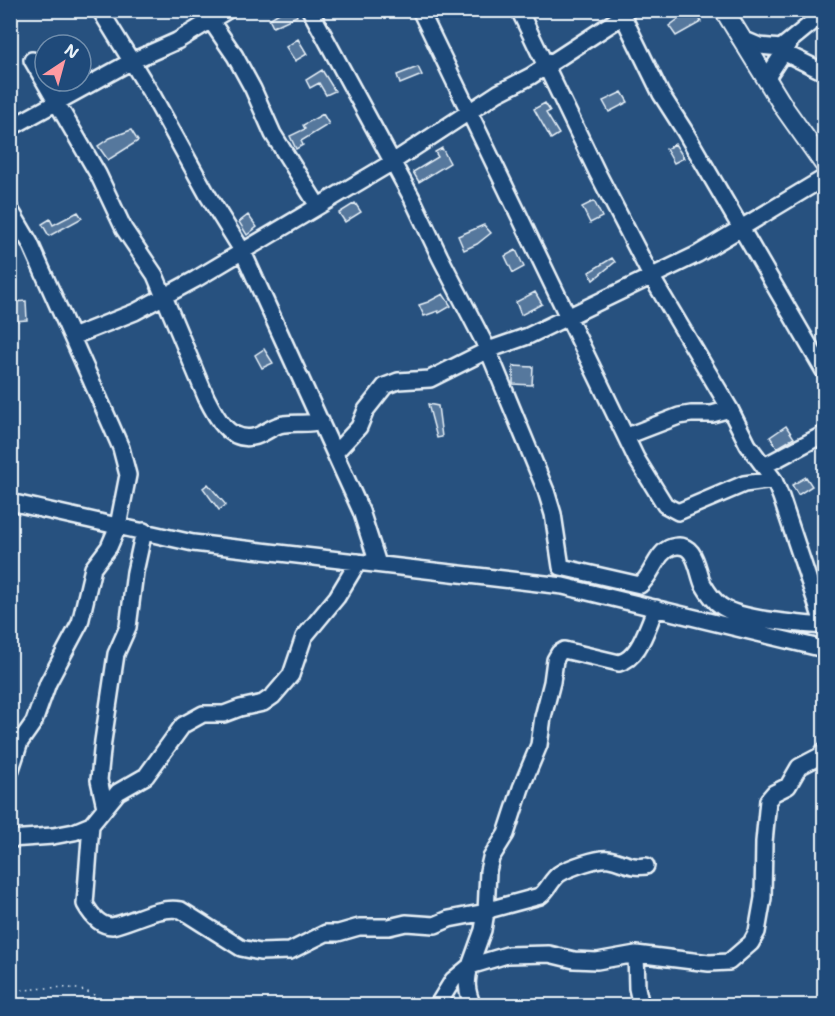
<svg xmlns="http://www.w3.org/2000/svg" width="835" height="1016" font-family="'Shantell Sans',sans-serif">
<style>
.building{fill:#57789d;stroke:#e8f1f8;stroke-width:1.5}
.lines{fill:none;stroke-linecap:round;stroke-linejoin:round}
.minor-casing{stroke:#e8f1f8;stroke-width:20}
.major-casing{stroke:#e8f1f8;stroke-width:22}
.path{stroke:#e8f1f8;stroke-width:1.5;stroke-dasharray:1.5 4.5;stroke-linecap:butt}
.minor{stroke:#1f4a7a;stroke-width:15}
.major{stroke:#1f4a7a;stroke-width:18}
</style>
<rect width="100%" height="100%" fill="#27517f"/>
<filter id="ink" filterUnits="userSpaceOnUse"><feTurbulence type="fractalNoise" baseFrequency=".0167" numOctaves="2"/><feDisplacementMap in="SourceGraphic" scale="12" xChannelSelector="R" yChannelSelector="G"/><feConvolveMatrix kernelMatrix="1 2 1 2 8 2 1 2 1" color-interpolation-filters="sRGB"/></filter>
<g filter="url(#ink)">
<path class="building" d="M284 10H294L297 16 273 27 269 19Z
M691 10H695L701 22 676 36 669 26Z
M298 39 307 54 295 61 286 47Z
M418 67 422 75 400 84 397 75Z
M322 70 335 91 326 95 319 83 310 88 306 80Z
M622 92 628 102 609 112 603 101Z
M545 103 550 111 546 113 559 134 551 139 534 109Z
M323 114 329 124 301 141 303 145 296 149 290 136 305 129 303 125Z
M131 130 138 141 108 160 98 146 110 138Z
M675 144 684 158 674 163 666 149Z
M442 148 450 163 419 182 413 172 438 157 435 152Z
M594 201 602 217 590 223 582 207Z
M355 203 361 212 345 222 339 213Z
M78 212 82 218 49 236 42 224 50 219 53 225Z
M248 215 257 227 247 235 239 222Z
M484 225 491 233 477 244 464 250 458 236Z
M516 250 524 267 513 273 505 256Z
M612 258 615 262 593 280 589 272Z
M535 292 542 304 521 315 516 302Z
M443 294 451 306 439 313 438 311 424 316 419 305 428 302Z
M26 301 27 320 14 321 13 302Z
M264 349 273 363 262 368 255 355Z
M513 366 533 367 532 385 513 384Z
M428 404 438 406 442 437 437 438Z
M786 426 794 438 777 448 770 437Z
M806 477 812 486 798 495 792 485Z
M208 484 226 505 219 510 203 488Z"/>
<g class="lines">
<g class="minor-casing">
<path id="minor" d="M100 10 154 98 207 194 243 252 361 511 378 564
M310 10 412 198 440 257 488 350 546 491 553 514 561 567 640 585C653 575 656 552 672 547 696 540 697 570 703 584 707 591 714 601 721 606 739 620 800 624 824 626
M420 10 636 458 665 505 678 512 744 484 774 480
M519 10 597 172 651 276 730 409 748 445 774 480 781 497 824 626
M620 10 661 94 684 130 824 371
M211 21 235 56 253 89 273 134 318 206
M740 38 759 46 781 48 824 13
M783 52 824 72
M32 60 98 174 124 229 155 275 206 397C215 415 228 442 253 437 264 435 272 425 284 424 297 422 308 425 321 421
M766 79 789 44
M10 128 132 61 177 41 228 10
M10 209 30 243 111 425 121 448 128 475 118 526 109 547 93 568 80 623 48 683 34 722 20 742 10 772
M72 337 135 312 196 279 391 163 498 93 531 76 623 16
M627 436 679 416 691 414H712L730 409
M335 453 359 427 366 410 385 386 398 381 430 379 488 350 528 336 698 254 824 178
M764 466 824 434
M10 502 193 543 563 586 824 649
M105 807 99 780 103 741 116 654 128 627 135 572 144 531
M91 825 85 904C91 915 100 926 112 926 135 921 157 906 181 910L241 948 260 952 290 951 326 933H338L359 927H389L406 923 435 925 449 919 486 912 492 909 540 896C548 890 551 880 559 874 568 868 599 857 609 859 624 862 630 868 646 866
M10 839 53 836 74 832 91 825 118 792 146 776 183 725 203 714H224L240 708 263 703 273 696 291 675 304 637 337 597 358 562
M636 954 637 988 641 1006
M470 966 507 955 549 954 574 960 597 961 636 954 709 963 729 962 751 943 757 932 763 898 764 842 768 800 774 793 788 786 799 767 820 756 824 751
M470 966 483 930 486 912 488 871 491 858 506 834 521 788 539 745 543 717 552 682 555 660 559 653 564 650 619 663C640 658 647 626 656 608
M437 1006 453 980 470 966C466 982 466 990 473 1006"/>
</g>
<g class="major-casing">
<path id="major" d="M724 10 785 109 824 164"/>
</g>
<path class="path" d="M10 991C40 990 86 978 106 1006"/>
<use href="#minor" class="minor"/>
<use href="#major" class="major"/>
</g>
</g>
<rect width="835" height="1016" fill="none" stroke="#1f4a7a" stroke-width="36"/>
<rect x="18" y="18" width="799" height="980" fill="none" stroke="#e8f1f8" stroke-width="2" filter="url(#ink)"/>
<g transform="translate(63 63) rotate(36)"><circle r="28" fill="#1f4a7a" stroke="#6f8dac" stroke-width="1.5"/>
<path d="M0-4.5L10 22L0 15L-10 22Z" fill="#ff9aa2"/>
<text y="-9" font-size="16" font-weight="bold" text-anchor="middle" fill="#e8f1f8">N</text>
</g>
</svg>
